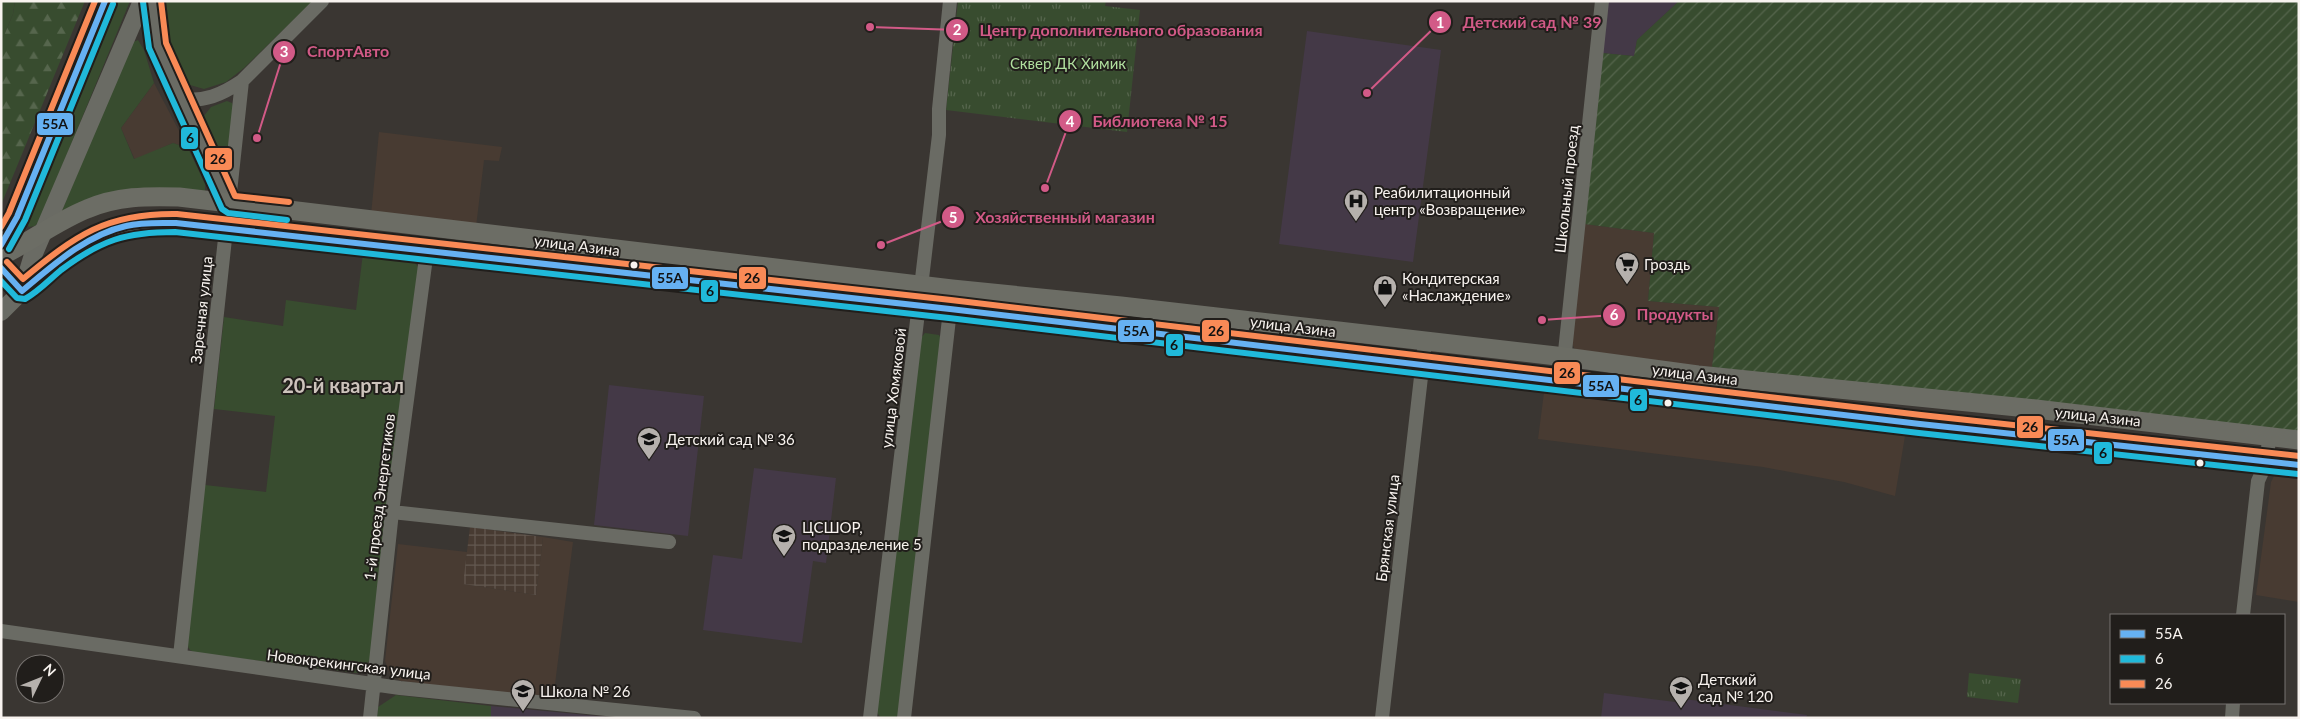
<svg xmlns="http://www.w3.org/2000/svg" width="2300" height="719" font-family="Lato,sans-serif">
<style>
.built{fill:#483b32}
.industrial{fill:url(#industrial-grid)}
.education{fill:#443947}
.grass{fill:#384c2f}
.forest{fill:url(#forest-firs)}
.park{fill:url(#park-tufts)}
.garden{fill:url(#garden-furrows)}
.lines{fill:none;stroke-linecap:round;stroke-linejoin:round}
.minor{stroke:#6a6b64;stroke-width:14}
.tertiary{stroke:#6a6b64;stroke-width:18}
.secondary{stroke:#6c6d65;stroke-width:19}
.bus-1-casing{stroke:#211e1b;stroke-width:10}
.bus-2-casing{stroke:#211e1b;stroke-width:10}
.bus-3-casing{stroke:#211e1b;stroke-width:10}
.bus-1{stroke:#66b1f2;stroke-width:6}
.bus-2{stroke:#20b9da;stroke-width:6}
.bus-3{stroke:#f98a56;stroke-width:6}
.bus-dot{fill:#f8f3ef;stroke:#211e1b;stroke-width:2}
.labels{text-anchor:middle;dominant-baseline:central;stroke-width:4;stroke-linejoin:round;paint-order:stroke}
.park-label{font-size:15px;fill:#b0df9e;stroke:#211e1b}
.street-label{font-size:15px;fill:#f8f3ef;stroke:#211e1b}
.poi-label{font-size:15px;fill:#f8f3ef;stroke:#211e1b;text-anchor:start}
.district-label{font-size:20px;font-weight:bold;fill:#cdc3bc;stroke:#211e1b}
.leader{fill:none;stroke:#d25a87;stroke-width:2}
.callout-dot{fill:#d25a87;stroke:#211e1b;stroke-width:2}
.mark-label{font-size:15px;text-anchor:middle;font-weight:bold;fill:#fff}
.callout-label{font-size:16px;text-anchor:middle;font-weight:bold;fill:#d25a87;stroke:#211e1b;stroke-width:4;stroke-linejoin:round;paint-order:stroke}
.line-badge{stroke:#211e1b;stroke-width:2}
.pale-badge-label{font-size:14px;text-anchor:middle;font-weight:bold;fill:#111}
</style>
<defs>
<pattern id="industrial-grid" width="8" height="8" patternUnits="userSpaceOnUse" patternTransform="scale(1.25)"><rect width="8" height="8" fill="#483b32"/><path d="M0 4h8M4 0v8" fill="none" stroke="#635850"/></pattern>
<pattern id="forest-firs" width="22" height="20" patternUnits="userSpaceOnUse" patternTransform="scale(1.25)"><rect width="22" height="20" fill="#384c2f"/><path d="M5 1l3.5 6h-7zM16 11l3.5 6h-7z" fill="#56664d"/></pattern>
<pattern id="park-tufts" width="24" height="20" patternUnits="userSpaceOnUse" patternTransform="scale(1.25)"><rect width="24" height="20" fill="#384c2f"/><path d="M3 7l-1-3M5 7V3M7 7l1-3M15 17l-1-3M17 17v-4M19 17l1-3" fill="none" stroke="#56664d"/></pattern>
<pattern id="garden-furrows" width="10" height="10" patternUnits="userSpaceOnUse" patternTransform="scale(1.25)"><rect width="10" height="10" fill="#384c2f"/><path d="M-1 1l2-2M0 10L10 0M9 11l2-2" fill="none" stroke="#56664d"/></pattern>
</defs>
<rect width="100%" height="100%" fill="#3a3632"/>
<path class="built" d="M154 83 188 148 173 143 135 160 121 128Z
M379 132 502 147 499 161 484 160 476 227 371 215Z
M1584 224 1654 233 1648 301 1719 307 1712 367 1581 353 1574 348 1571 341Z
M1545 385 1906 430 1895 496 1844 482 1763 467 1538 439Z
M2283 470 2299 472V602L2256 595 2271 482 2275 474Z
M543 537 573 542 553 700 401 681 390 674 385 661 398 544 467 552 464 584 536 595Z"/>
<path class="industrial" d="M470 527 543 537 536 595 463 584Z"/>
<path class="education" d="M1608 1H1679L1637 40 1634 56 1602 53Z
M1307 31 1441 50 1413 262 1279 244Z
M609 385 704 396 688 536 594 525Z
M754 468 836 478 826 563 813 561 802 643 703 630 713 555 742 559Z
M1604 693 1683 703 1684 699 1807 715 1806 718H1601Z
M491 706 618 718H491Z"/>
<path class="grass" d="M1 1H15L13 14 1 43Z
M114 1H130L40 220 35 226 29 227 26 222 29 208Z
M165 1H313L244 68 226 82 204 89 190 85 180 77 170 53Z
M138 40 144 50 154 83 121 128 134 159 173 143 188 148 205 184V191L61 213 131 43Z
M227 101 232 103 234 108 226 175 199 122 211 107Z
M363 253 411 258 419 268 371 659 358 673 196 653 190 650 184 640 205 485 266 492 275 416 214 409 224 317 283 326 286 300 356 310Z
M925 333 939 335 942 340 898 715 895 718 880 717 876 711 921 338Z
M396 695 491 706V718H377L378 707Z"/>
<path class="forest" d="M15 1H85L1 205V43L13 14Z"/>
<path class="park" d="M958 1H1106L1105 6 1140 10 1127 132 946 110Z
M1969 673 2021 679 2018 703 1967 697Z"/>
<path class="garden" d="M1679 1H2299V434L1712 367 1719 307 1648 301 1654 233 1584 224 1602 53 1634 56 1637 40Z"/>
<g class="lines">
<path class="minor" d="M152 1 157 45 229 203
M180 99C205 102 221 95 242 81
M1562 380 1602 1
M392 512 669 542
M2243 615 2258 481 2267 461 2269 437
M1 631 400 688 694 718
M180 656 242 81 322 1
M370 718 392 512 427 250
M870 718 939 135V109L950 1
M904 718 951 301
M1382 718 1425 342
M2232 718 2233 703"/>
<path class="tertiary" d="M1 245 17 217 105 1
M1 312 22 291 32 258 142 1"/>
<path class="secondary" d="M1 256C30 242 57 221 87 209 117 196 147 196 179 197L952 289 1121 306 1565 357 1698 375 2036 409 2299 440
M1 268 22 291C52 266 81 241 118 228 136 222 157 223 176 223L950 309 1920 424 2299 465"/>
<g class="bus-1-casing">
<path id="bus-1" d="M1 245 17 217 105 1
M1 268 22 291C52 266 86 235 126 226 142 222 159 223 176 223L950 309 1920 424 2299 465"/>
</g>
<g class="bus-2-casing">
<path id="bus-2" d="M143 2 149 48 222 209 228 213 287 220
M9 249 25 220 113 4
M1 281 17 298 25 299C38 292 49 280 61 270 101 240 126 232 175 232L949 318 1919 433 2298 474"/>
</g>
<g class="bus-3-casing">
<path id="bus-3" d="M161 1 166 43 235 196 289 202
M1 227 9 213 95 1
M7 262 23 279C76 235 106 213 177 214L951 300 1921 415 2299 456"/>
</g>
<use href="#bus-1" class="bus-1"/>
<use href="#bus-2" class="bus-2"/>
<use href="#bus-3" class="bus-3"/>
</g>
<defs>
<g id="hospital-pin" transform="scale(1.25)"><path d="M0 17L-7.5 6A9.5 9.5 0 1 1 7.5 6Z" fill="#b6b1ad" stroke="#211e1b"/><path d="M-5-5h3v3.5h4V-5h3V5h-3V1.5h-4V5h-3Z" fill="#111"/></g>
<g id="supermarket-pin" transform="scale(1.25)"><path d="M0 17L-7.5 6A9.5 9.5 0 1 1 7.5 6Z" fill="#b6b1ad" stroke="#211e1b"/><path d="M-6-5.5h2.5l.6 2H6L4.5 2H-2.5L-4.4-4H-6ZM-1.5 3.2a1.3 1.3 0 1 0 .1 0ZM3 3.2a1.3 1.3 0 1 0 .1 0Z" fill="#111"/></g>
<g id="shop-pin" transform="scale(1.25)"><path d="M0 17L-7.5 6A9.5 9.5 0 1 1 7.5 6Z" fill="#b6b1ad" stroke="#211e1b"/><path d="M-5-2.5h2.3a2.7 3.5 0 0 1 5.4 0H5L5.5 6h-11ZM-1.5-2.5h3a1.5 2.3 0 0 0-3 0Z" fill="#111"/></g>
<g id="school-pin" transform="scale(1.25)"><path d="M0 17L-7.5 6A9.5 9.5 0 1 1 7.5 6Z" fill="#b6b1ad" stroke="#211e1b"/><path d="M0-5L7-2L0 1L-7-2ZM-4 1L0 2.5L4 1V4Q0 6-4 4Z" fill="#111"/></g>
</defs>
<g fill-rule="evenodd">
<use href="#hospital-pin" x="1356" y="201"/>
<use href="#supermarket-pin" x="1627" y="264"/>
<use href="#shop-pin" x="1385" y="287"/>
<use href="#school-pin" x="649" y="439"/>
<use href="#school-pin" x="784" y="536"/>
<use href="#school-pin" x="1681" y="688"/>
<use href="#school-pin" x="523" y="691"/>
</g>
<g class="bus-dot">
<circle cx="634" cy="265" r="4.5"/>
<circle cx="1668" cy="403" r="4.5"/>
<circle cx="2200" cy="463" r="4.5"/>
</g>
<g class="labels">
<g class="park-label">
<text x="1068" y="63">Сквер ДК Химик</text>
</g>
<g class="street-label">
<text transform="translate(1566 189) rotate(-84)">Школьный проезд</text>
<text transform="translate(577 245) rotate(7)">улица Азина</text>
<text transform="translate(201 310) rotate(-84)">Заречная улица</text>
<text transform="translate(1293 326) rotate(7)">улица Азина</text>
<text transform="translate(1695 374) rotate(7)">улица Азина</text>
<text transform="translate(893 388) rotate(-83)">улица Хомяковой</text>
<text transform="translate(2098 416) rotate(6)">улица Азина</text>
<text transform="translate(379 497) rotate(-83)">1-й проезд Энергетиков</text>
<text transform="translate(1387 528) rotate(-83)">Брянская улица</text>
<text transform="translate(349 664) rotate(7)">Новокрекингская улица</text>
</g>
<g class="poi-label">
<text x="1374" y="192">Реабилитационный<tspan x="1374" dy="17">центр «Возвращение»</tspan></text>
<text x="1644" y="264">Гроздь</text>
<text x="1402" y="278">Кондитерская<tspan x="1402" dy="17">«Наслаждение»</tspan></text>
<text x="666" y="439">Детский сад № 36</text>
<text x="802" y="527">ЦСШОР,<tspan x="802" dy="17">подразделение 5</tspan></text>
<text x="1698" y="679">Детский<tspan x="1698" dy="17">сад № 120</tspan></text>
<text x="540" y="691">Школа № 26</text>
</g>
<g class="district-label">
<text x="343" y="385">20-й квартал</text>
</g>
</g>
<path class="leader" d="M1367 93L1440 22M870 27L957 30M257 138L284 52M1045 188L1070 121M881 245L953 217M1542 320L1614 315"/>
<g class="callout-dot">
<circle cx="1367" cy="93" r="5"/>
<circle cx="870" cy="27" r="5"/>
<circle cx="257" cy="138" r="5"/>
<circle cx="1045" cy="188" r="5"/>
<circle cx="881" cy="245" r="5"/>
<circle cx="1542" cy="320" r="5"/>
<circle cx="1440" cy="22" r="12"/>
<circle cx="957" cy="30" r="12"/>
<circle cx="284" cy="52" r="12"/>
<circle cx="1070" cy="121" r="12"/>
<circle cx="953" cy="217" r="12"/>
<circle cx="1614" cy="315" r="12"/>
</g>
<g class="mark-label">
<text x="1440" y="28">1</text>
<text x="957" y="35">2</text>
<text x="284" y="57">3</text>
<text x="1070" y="127">4</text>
<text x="953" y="223">5</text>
<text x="1614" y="320">6</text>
</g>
<g class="callout-label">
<text x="1532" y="28">Детский сад № 39</text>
<text x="1121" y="36">Центр дополнительного образования</text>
<text x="348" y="57">СпортАвто</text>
<text x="1160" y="127">Библиотека № 15</text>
<text x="1065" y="223">Хозяйственный магазин</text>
<text x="1675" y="320">Продукты</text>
</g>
<g class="line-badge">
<rect x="36" y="112" width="38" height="24" rx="5" fill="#66b1f2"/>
<rect x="180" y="126" width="19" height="24" rx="5" fill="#20b9da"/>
<rect x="204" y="147" width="29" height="24" rx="5" fill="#f98a56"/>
<rect x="651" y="266" width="38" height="24" rx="5" fill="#66b1f2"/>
<rect x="738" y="266" width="29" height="24" rx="5" fill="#f98a56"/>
<rect x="700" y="279" width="19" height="24" rx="5" fill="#20b9da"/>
<rect x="1117" y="319" width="38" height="24" rx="5" fill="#66b1f2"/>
<rect x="1201" y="319" width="29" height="24" rx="5" fill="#f98a56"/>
<rect x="1165" y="333" width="19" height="24" rx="5" fill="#20b9da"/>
<rect x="1553" y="361" width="28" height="24" rx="5" fill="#f98a56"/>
<rect x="1582" y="374" width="38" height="24" rx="5" fill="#66b1f2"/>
<rect x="1629" y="388" width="19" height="24" rx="5" fill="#20b9da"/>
<rect x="2016" y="415" width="28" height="24" rx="5" fill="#f98a56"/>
<rect x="2047" y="428" width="38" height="24" rx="5" fill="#66b1f2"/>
<rect x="2093" y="441" width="20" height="24" rx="5" fill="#20b9da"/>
</g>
<g class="pale-badge-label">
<text x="55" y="129">55А</text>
<text x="190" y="143">6</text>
<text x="218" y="164">26</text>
<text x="670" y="283">55А</text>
<text x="752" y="283">26</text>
<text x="710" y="296">6</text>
<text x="1136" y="336">55А</text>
<text x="1216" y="336">26</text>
<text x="1174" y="350">6</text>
<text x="1567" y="378">26</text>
<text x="1601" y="391">55А</text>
<text x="1638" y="405">6</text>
<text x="2030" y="432">26</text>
<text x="2066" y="445">55А</text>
<text x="2103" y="458">6</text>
</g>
<rect width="2300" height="719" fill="none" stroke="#f8f3ef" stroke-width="5"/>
<rect x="2110" y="614" width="175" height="90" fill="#211e1b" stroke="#777370"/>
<rect x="2120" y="630" width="25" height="8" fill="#66b1f2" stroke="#777370"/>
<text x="2155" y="639" font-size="15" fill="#f8f3ef">55А</text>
<rect x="2120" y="655" width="25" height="8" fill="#20b9da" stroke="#777370"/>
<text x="2155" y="664" font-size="15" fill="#f8f3ef">6</text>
<rect x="2120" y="680" width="25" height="8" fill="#f98a56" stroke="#777370"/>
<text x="2155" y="689" font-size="15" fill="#f8f3ef">26</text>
<g transform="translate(40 679) rotate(47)"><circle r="24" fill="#211e1b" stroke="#777370"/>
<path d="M0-4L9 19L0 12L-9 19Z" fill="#b6b1ad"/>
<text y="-8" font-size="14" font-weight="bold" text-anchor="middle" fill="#f8f3ef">N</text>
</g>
</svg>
